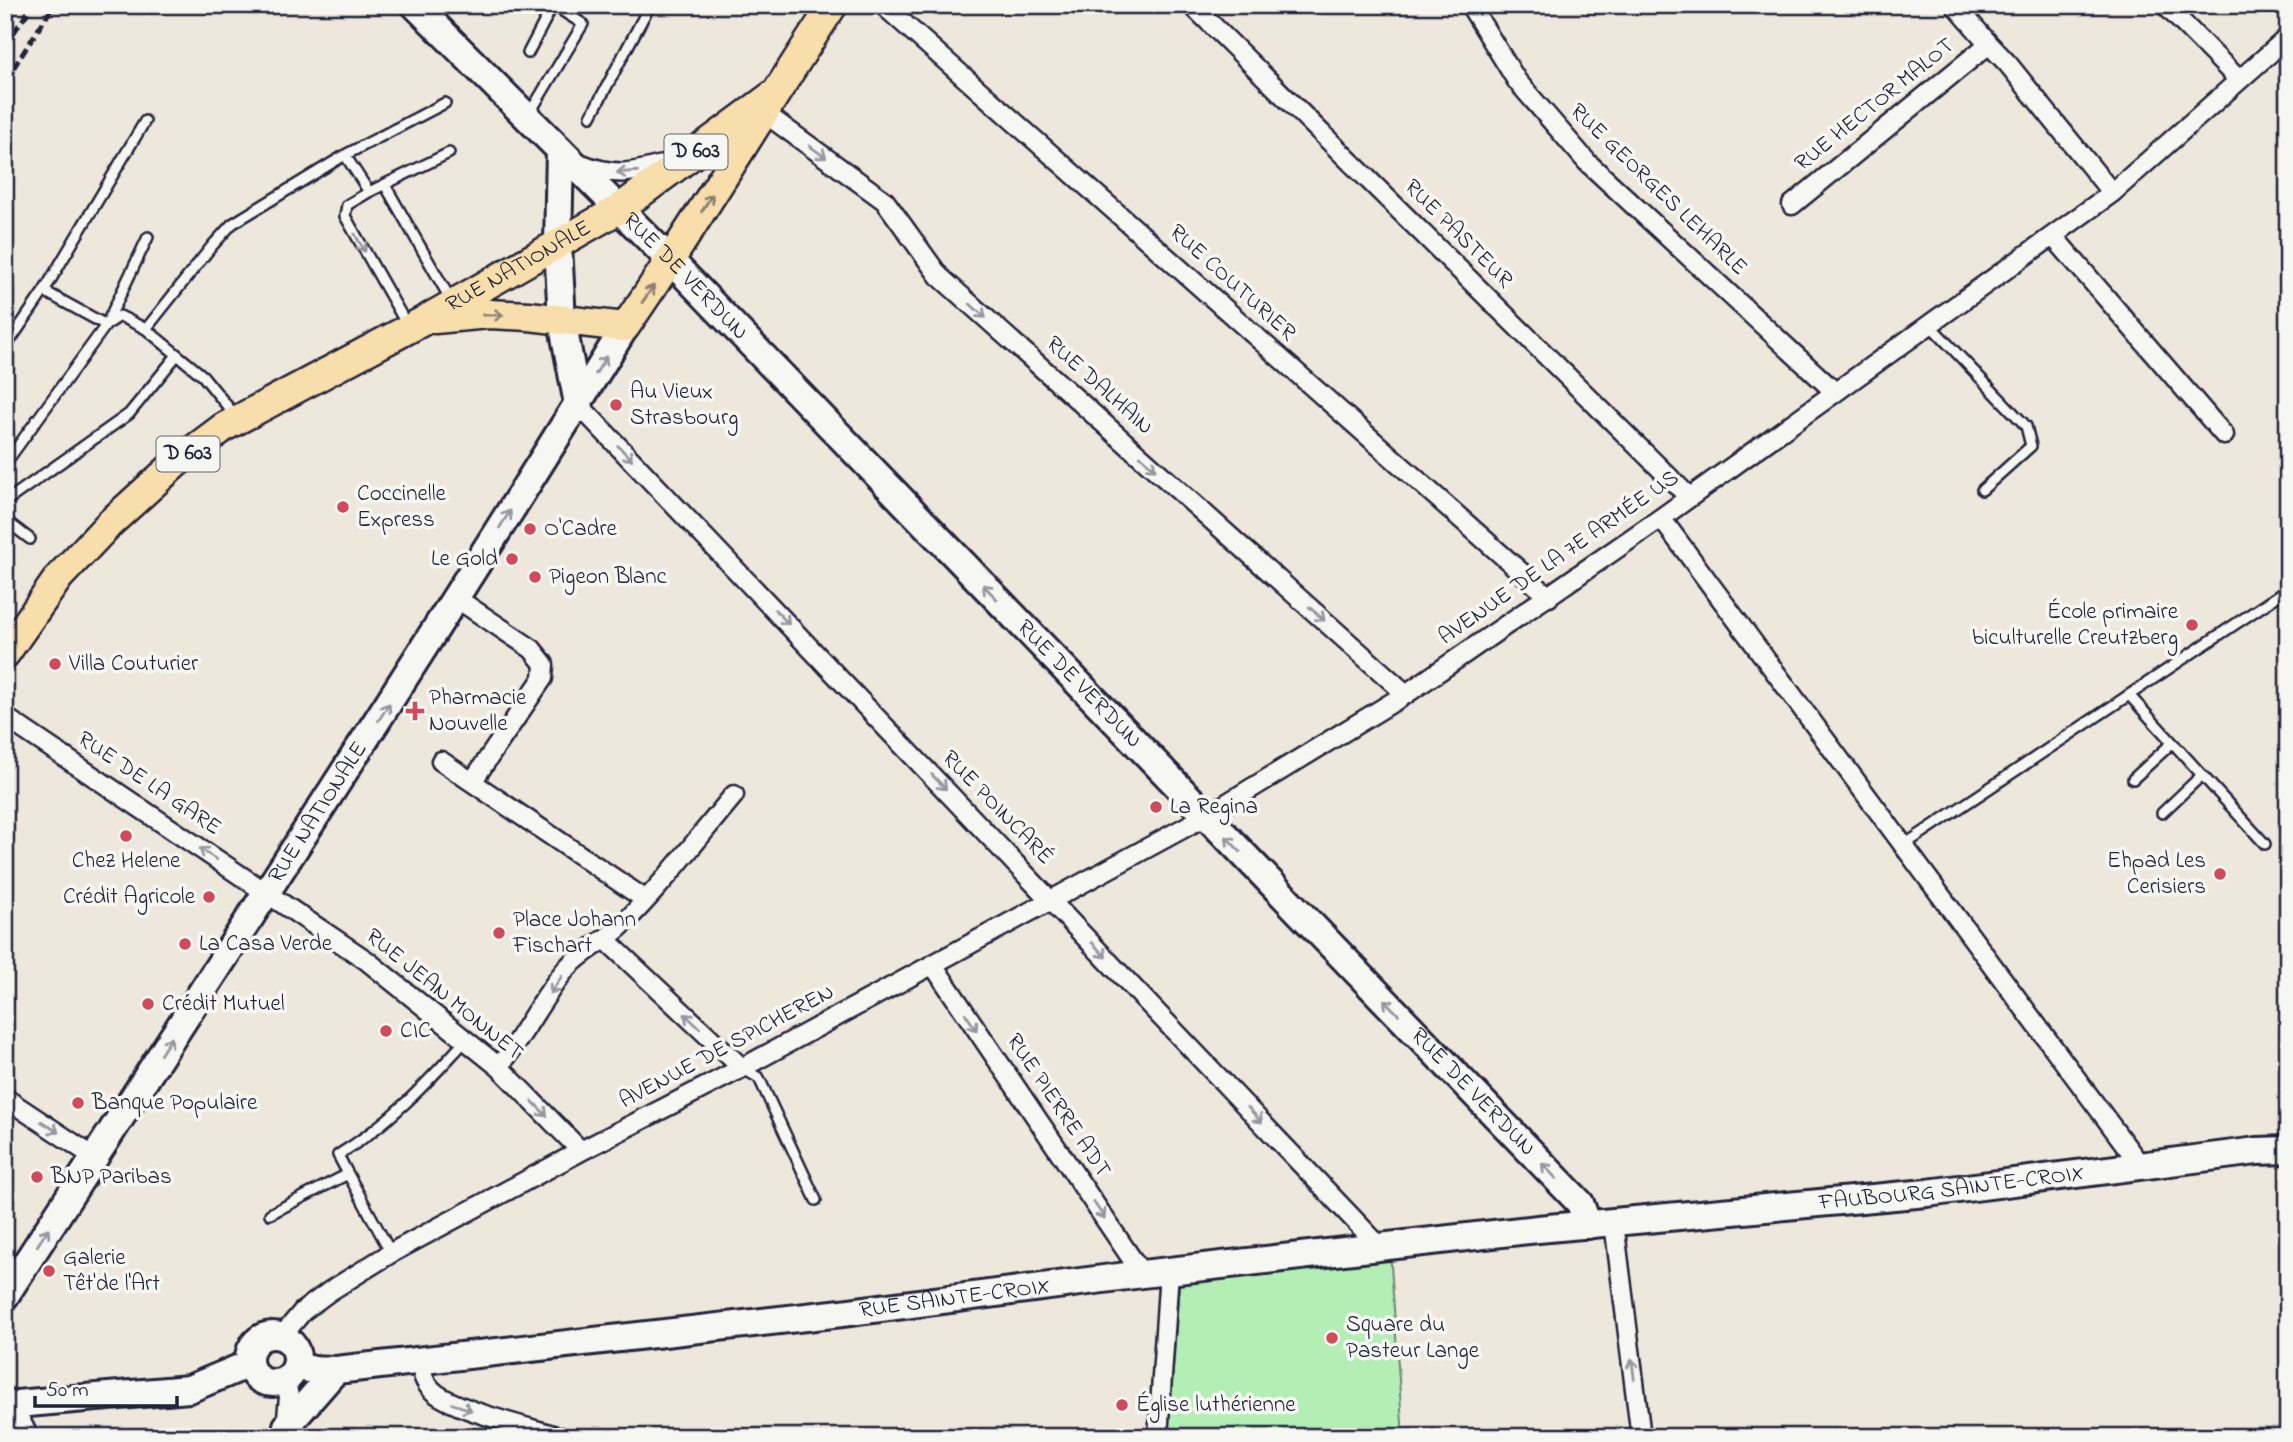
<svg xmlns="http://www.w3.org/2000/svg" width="2293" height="1442" font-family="'Indie Flower',sans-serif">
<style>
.green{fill:#b3efb4;stroke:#6a8878;stroke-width:2}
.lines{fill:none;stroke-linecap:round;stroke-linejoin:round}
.service-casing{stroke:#22223b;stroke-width:14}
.minor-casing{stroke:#22223b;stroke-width:23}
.secondary-casing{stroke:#22223b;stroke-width:32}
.primary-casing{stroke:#22223b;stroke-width:33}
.service{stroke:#f6f6f2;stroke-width:9}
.minor{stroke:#f6f6f2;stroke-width:18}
.secondary{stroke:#f6f6f2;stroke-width:26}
.primary{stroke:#f8deab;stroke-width:28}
.rail{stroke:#22223b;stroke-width:5;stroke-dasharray:10 5;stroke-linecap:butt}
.oneway{stroke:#9797a0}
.oneway2{stroke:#8d8073}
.poi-dot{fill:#d1495b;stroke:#f6f6f2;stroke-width:2.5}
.labels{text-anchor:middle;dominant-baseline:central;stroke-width:7;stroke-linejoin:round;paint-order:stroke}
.shield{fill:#f6f6f2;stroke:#626272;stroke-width:2}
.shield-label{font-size:21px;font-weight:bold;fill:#22223b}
.street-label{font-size:23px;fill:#22223b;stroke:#f6f6f2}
.poi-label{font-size:23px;fill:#22223b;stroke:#f6f6f2;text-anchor:start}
</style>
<rect width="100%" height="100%" fill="#eee8dc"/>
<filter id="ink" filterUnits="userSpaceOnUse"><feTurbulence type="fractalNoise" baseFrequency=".0143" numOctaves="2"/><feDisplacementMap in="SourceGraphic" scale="14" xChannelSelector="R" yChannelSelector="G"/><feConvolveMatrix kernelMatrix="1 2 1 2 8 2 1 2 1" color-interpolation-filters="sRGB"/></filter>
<g filter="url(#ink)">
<path class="green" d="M1390 1251 1403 1437H1168L1180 1276Z"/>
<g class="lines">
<g class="service-casing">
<path id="service" d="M528 53 553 5 583 24 528 116
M591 116 650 5
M345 155 445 103
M385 185 452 302
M369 192 347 205 345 216 407 325
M44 291 106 325 148 237
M1928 323 2026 426 2031 446 1982 490
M5 348 44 291 145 121
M237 418 203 376 146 329 212 246 232 224 345 155 369 192 449 153
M10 457 106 325 120 316 146 329
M5 502 129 414 177 355
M5 520 30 539
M2129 695 2265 844
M2133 779 2172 743
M2162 813 2202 775
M1904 845 2288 589
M742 1068 759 1078 816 1200
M348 1174 338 1155C388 1125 427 1083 466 1040
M270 1214 348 1174 391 1253"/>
</g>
<g class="minor-casing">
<path id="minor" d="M883 5 1549 597
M1192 5 1689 497
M1470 5 1517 81 1587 162 1835 392
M1955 5 1989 44
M2165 5 2239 80
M763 112 885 201 939 276 1406 694
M579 163C619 179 634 172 674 162
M1792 205 1989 44 2008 64 2112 193
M2053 236 2224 435
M578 404 1380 1247
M1661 518 2141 1166
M456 598 532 649 544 664 543 678 472 782
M5 717 366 960 499 1067 581 1151
M441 761 646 900
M605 939 742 1068
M933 965 1142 1274
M499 1067C523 1036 541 999 566 969 582 951 604 942 621 926 662 886 697 839 734 795
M5 1098 94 1157
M1614 1223 1641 1437
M282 1336 303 1311 330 1291 391 1253 581 1151 742 1068 1206 816 1406 694 1661 518 2112 193 2288 37
M420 1360C422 1372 423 1381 432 1390 450 1409 531 1428 560 1437
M286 1380 289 1397 286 1427
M12 1404 29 1437
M1158 1437 1169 1271"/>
</g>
<g class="secondary-casing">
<g id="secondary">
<path id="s1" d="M415 5 671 261 1580 1203 1588 1225"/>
<path d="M560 150 558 245 562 321 578 404"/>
<path id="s2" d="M5 1296C213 974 424 653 625 327"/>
<circle cx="273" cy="1359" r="24"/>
<path id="s3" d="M297 1364 308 1369 336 1370 842 1313 1142 1274 1538 1229 1927 1193 2257 1151 2288 1150"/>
<path d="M5 1405 189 1389 249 1364"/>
<path d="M287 1426 336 1370"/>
</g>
</g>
<g class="primary-casing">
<g id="primary">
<path d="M435 319 489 314 529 316 625 327C698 222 762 112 833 5"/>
<path id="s4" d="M5 654 59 577 109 524 176 463 224 427 425 320 619 209 773 95"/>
</g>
</g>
<use href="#service" class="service"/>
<use href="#minor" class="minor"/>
<use href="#secondary" class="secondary"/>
<use href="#primary" class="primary"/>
<path class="rail" d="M5 45 33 5
M5 81 54 5"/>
</g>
<defs><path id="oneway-shaft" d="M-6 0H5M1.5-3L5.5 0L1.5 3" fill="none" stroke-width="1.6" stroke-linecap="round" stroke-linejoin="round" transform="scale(1.75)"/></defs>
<g class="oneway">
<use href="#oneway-shaft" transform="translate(818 152) rotate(36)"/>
<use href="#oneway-shaft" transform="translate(627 172) rotate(176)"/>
<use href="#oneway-shaft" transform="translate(360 243) rotate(60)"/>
<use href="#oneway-shaft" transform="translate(978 311) rotate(42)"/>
<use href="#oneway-shaft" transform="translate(601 365) rotate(-58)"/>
<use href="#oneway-shaft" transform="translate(625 453) rotate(46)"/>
<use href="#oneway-shaft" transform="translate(1148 463) rotate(42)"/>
<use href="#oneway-shaft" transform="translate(505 519) rotate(-58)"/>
<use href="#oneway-shaft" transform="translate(990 592) rotate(-134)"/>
<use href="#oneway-shaft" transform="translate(1317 614) rotate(42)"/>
<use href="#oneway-shaft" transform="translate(782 617) rotate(46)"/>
<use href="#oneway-shaft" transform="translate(384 712) rotate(-57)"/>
<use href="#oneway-shaft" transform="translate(939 782) rotate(46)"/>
<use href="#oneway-shaft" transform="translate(1233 844) rotate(-134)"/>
<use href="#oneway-shaft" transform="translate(208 854) rotate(-146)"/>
<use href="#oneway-shaft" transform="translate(1099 950) rotate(47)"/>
<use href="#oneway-shaft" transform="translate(556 985) rotate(124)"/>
<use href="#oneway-shaft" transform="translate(1391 1007) rotate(-134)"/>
<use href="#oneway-shaft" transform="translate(692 1021) rotate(-137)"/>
<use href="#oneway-shaft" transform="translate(971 1022) rotate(56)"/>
<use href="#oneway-shaft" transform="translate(166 1046) rotate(-57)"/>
<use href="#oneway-shaft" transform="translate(540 1109) rotate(46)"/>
<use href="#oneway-shaft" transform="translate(1255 1115) rotate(47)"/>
<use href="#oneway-shaft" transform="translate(50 1127) rotate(33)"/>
<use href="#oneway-shaft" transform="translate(1549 1171) rotate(-134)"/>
<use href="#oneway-shaft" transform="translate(1099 1210) rotate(56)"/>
<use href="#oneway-shaft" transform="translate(43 1237) rotate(-57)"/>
<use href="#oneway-shaft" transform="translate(1633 1369) rotate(-97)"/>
<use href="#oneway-shaft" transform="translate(462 1407) rotate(18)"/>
</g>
<g class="oneway2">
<use href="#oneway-shaft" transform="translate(707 203) rotate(-58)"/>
<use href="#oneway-shaft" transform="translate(648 294) rotate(-55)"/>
<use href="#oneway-shaft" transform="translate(493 315)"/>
</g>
</g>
<g class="poi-dot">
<circle cx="616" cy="405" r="7"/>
<circle cx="343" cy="507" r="7"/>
<circle cx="530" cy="529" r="7"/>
<circle cx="512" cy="559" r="7"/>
<circle cx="535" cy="577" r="7"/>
<circle cx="2192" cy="625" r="7"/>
<circle cx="55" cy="664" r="7"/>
<path d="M411.5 700.5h7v7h7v7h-7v7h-7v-7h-7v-7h7z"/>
<circle cx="1156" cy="807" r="7"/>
<circle cx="126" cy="836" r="7"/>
<circle cx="2220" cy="874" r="7"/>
<circle cx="209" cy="897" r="7"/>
<circle cx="499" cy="933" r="7"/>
<circle cx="185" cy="944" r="7"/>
<circle cx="148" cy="1004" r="7"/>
<circle cx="386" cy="1031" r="7"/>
<circle cx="78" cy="1103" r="7"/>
<circle cx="37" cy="1177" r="7"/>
<circle cx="49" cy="1271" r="7"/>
<circle cx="1332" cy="1338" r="7"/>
<circle cx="1122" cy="1405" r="7"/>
</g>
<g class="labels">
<g class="shield">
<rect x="664.5" y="134.5" width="63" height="35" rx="5"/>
<rect x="156.5" y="436.5" width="63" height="35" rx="5"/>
</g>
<g class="shield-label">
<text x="696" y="152">D 603</text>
<text x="188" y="454">D 603</text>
</g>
<g class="street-label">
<text transform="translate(1875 105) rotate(-39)">RUE HECTOR MALOT</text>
<text transform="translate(1658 190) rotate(44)">RUE GEORGES LEHARLE</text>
<text transform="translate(1458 234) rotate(45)">RUE PASTEUR</text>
<text stroke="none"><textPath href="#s4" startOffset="653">RUE NATIONALE</textPath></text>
<text stroke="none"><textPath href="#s1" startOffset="383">RUE DE VERDUN</textPath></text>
<text transform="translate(1232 283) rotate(42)">RUE COUTURIER</text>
<text transform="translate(1099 386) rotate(42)">RUE DALHAIN</text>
<text transform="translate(1559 558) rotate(-35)">AVENUE DE LA 7E ARMÉE US</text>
<text stroke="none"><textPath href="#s1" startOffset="950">RUE DE VERDUN</textPath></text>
<text transform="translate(149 784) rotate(34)">RUE DE LA GARE</text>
<text transform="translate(997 808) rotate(46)">RUE POINCARÉ</text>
<text stroke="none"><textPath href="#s2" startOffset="576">RUE NATIONALE</textPath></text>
<text transform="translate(444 995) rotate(39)">RUE JEAN MONNET</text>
<text transform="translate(727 1047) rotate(-28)">AVENUE DE SPICHEREN</text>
<text stroke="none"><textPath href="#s1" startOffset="1517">RUE DE VERDUN</textPath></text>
<text transform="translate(1058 1106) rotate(56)">RUE PIERRE ADT</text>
<text stroke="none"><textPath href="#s3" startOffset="1666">FAUBOURG SAINTE-CROIX</textPath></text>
<text stroke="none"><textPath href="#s3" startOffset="663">RUE SAINTE-CROIX</textPath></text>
</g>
<g class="poi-label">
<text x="630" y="392">Au Vieux<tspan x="630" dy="26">Strasbourg</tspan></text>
<text x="357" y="494">Coccinelle<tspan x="357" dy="26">Express</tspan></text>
<text x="544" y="529">O'Cadre</text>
<text x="498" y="559" text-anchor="end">Le Gold</text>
<text x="549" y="577">Pigeon Blanc</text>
<text x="2178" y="612" text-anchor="end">École primaire<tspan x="2178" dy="26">biculturelle Creutzberg</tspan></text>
<text x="69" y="664">Villa Couturier</text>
<text x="429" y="698">Pharmacie<tspan x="429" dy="26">Nouvelle</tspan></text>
<text x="1170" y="807">La Regina</text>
<text x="126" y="861" text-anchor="middle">Chez Helene</text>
<text x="2206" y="861" text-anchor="end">Ehpad Les<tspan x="2206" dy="26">Cerisiers</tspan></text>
<text x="195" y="897" text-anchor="end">Crédit Agricole</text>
<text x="513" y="920">Place Johann<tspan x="513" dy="26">Fischart</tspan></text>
<text x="199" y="944">La Casa Verde</text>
<text x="162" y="1004">Crédit Mutuel</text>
<text x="400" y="1031">CIC</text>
<text x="92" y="1103">Banque Populaire</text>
<text x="51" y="1177">BNP Paribas</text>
<text x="63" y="1258">Galerie<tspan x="63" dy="26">Têt'de l'Art</tspan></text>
<text x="1346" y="1325">Square du<tspan x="1346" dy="26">Pasteur Lange</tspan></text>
<text x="1136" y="1405">Église luthérienne</text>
</g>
</g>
<rect width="2293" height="1442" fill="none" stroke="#f6f6f2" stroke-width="28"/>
<rect x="14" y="14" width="2265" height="1414" fill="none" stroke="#22223b" stroke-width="2.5" filter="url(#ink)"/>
<path d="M35 1396v10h142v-10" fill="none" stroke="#22223b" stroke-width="3.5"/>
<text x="46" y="1396" font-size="21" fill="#22223b" stroke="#f6f6f2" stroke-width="5" paint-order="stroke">50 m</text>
</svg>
